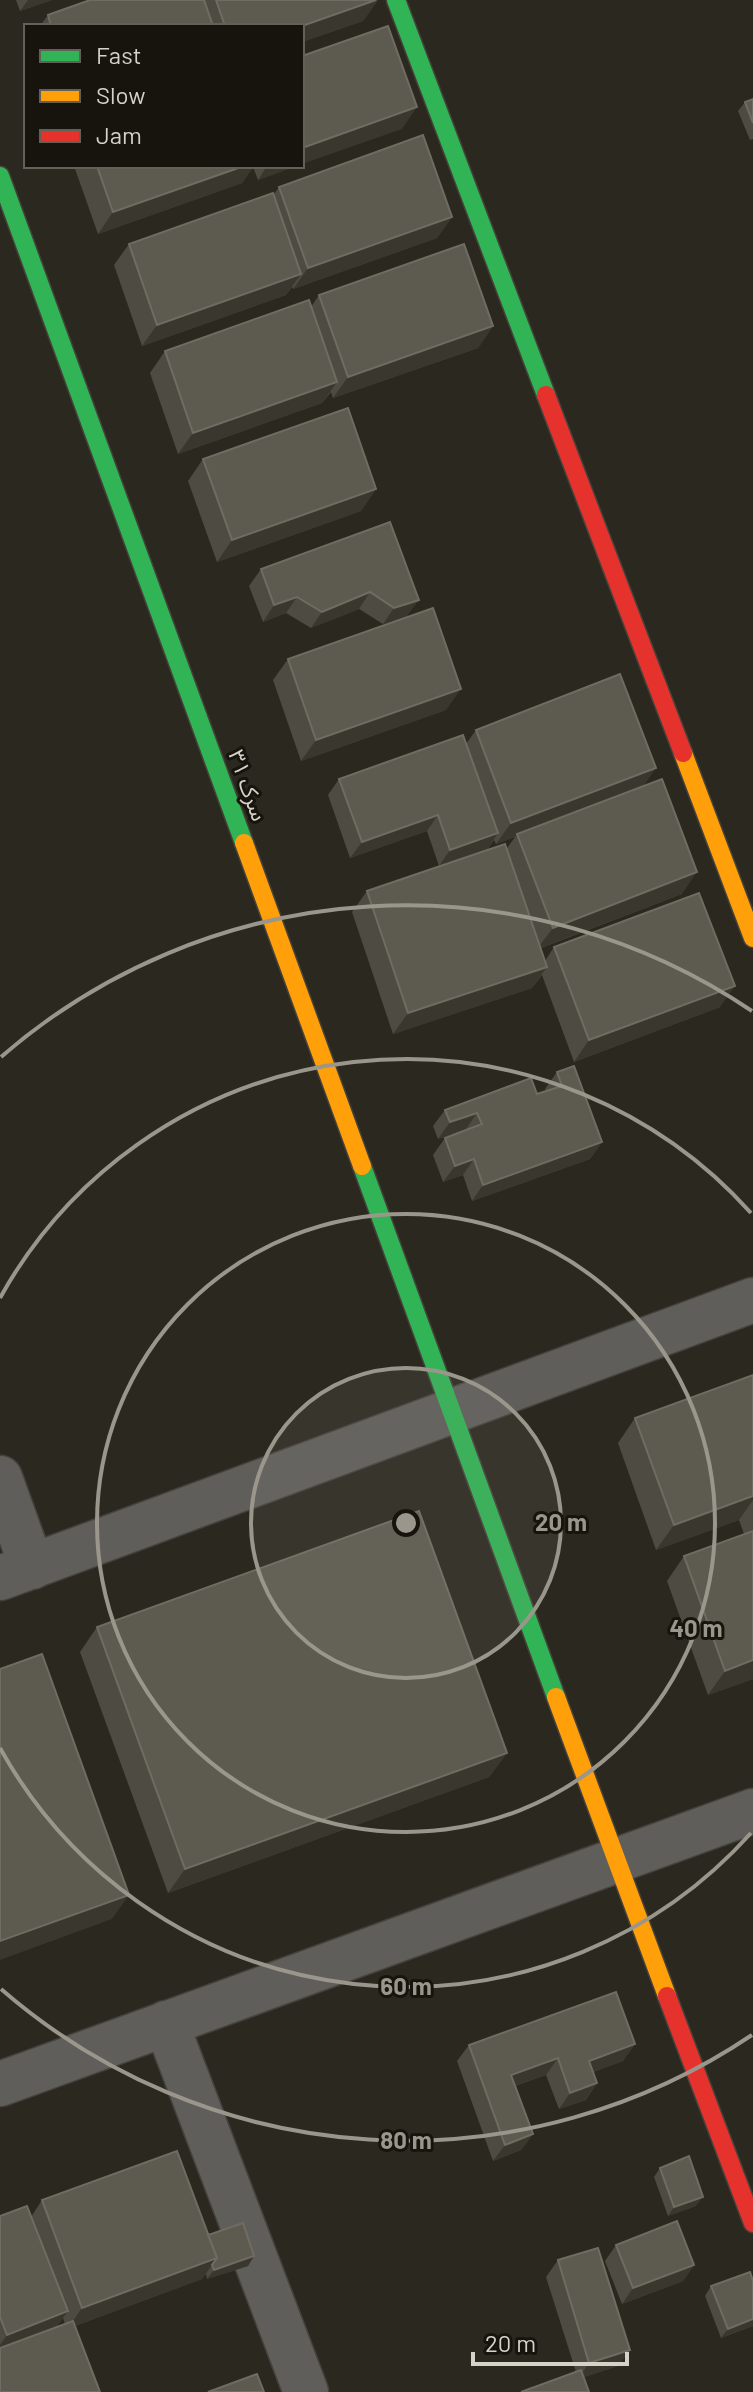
<svg xmlns="http://www.w3.org/2000/svg" width="753" height="2392" font-family="Barlow,'Noto Sans Arabic',sans-serif">
<style>
.lines{fill:none;stroke-linecap:round;stroke-linejoin:round}
.street-casing{stroke:#45423b;stroke-width:47}
.fast-casing{stroke:#45423b;stroke-width:21}
.slow-casing{stroke:#45423b;stroke-width:21}
.jam-casing{stroke:#45423b;stroke-width:21}
.street{stroke:#5f5e5a;stroke-width:44}
.fast{stroke:#30b455;stroke-width:18}
.slow{stroke:#ff9f0a;stroke-width:18}
.jam{stroke:#e5322d;stroke-width:18}
.wall{fill:#4e4b42;fill-rule:evenodd}
.shaded-wall{fill:#3a372e}
.building{fill:#5d5a50;stroke:#706c63;stroke-width:2}
.ring{fill:none;stroke:#9a968c;stroke-width:4}
.labels{text-anchor:middle;dominant-baseline:central;stroke-width:6;stroke-linejoin:round;paint-order:stroke}
.street-label{font-size:22px;fill:#d5d2c7;stroke:#16140c}
.centre{fill:#9a968c;stroke:#16140c;stroke-width:4}
.ring-label{font-size:24px;text-anchor:middle;font-weight:bold;fill:#9a968c;stroke:#16140c;stroke-width:6;stroke-linejoin:round;paint-order:stroke}
</style>
<rect width="100%" height="100%" fill="#2b281f"/>
<g class="lines">
<g class="street-casing">
<path id="street" d="M0 1478 32 1567
M0 1578 753 1300
M166 2023 306 2392
M0 2084 753 1811"/>
</g>
<g class="fast-casing">
<path id="fast" d="M396 0 546 395
M0 176 244 843
M362 1166 556 1697"/>
</g>
<g class="slow-casing">
<path id="slow" d="M683 753 753 938
M244 843 362 1166
M556 1697 667 1996"/>
</g>
<g class="jam-casing">
<path id="jam" d="M546 395 683 753
M667 1996 753 2223"/>
</g>
<use href="#street" class="street"/>
<use href="#fast" class="fast"/>
<use href="#slow" class="slow"/>
<use href="#jam" class="jam"/>
</g>
<path class="wall" d="M16 0H52L20 11Z
M90 0H378L363 21 302 42V26H40L48 15Z
M753 99V139L750 140 738 111 745 102Z
M74 166H296L258 180 253 167 242 183 98 234Z
M279 187 452 217 437 238 293 289 292 287 286 295 142 346 114 265 129 244 274 194Z
M319 295 493 326 478 348 333 398 331 392 322 403 178 454 150 373 165 351 311 307Z
M203 459 376 489 361 511 217 562 188 481Z
M390 522 407 616 383 624 359 609 311 628 286 613 263 622 249 586 261 569Z
M288 659 446 710 301 761 273 680Z
M476 730 643 787 682 894 541 948 545 961 554 947 720 1007 574 1062 542 975 532 988 393 1034 352 912 367 891 507 848 515 837 496 844 494 840 487 850 439 866 427 831 350 858 328 795 339 779 466 744Z
M557 1072 602 1142 590 1159 472 1201 463 1175 443 1182 433 1155 445 1138 466 1130 438 1139 433 1126 445 1110 537 1094 546 1091 545 1089Z
M753 1375V1679L708 1695 667 1581 684 1556 744 1534 739 1520 656 1550 618 1443 635 1418Z
M97 1627 507 1753 489 1777 168 1893 80 1652Z
M635 2044 623 2061 593 2072 597 2083 586 2100 559 2109 546 2075 515 2086 533 2134 521 2150 493 2161 457 2061 469 2045Z
M660 2168 696 2206 668 2216 654 2177Z
M42 2200 208 2235 254 2256 248 2266 207 2279 206 2274 202 2279 75 2326 0 2392V2216L31 2217ZM63 2318 65 2324 57 2326Z
M616 2245 694 2265 683 2281 622 2304 605 2261Z
M558 2260 630 2350 618 2366 584 2377 576 2372 546 2277Z
M711 2286 753 2326 721 2338 705 2296Z"/>
<path class="shaded-wall" d="M28 0H52L20 11Z
M378 0 363 21 302 42V26Z
M417 107 402 129 302 164V148Z
M244 166H254L242 183 98 234 113 212Z
M267 166H296L258 180Z
M452 217 437 238 293 289 308 268Z
M301 274 286 295 142 346 157 325Z
M493 326 478 348 333 398 348 377Z
M337 382 322 403 178 454 193 433Z
M376 489 361 511 217 562 232 540Z
M370 592 359 609 311 628 322 612Z
M297 597 286 613 263 622 274 605Z
M419 600 407 616 383 624 394 608Z
M461 689 446 710 301 761 316 740Z
M656 768 641 790 517 834 515 837 496 844 511 823Z
M438 815 427 831 350 858 362 842Z
M498 833 487 850 439 866 450 850Z
M697 872 682 894 537 949 553 928Z
M547 967 532 988 393 1034 408 1013Z
M735 986 720 1007 574 1062 589 1040Z
M477 1113 466 1129 438 1139 450 1122Z
M602 1142 590 1159 472 1201 483 1185Z
M474 1159 463 1175 443 1182 455 1166Z
M753 1496V1500L739 1520 656 1550 674 1525Z
M753 1660V1679L708 1695 725 1671Z
M507 1753 489 1777 168 1893 185 1869Z
M129 1895 112 1919 0 1960V1941Z
M635 2044 623 2061 578 2077 589 2061Z
M558 2058 546 2075 499 2091 511 2075Z
M597 2083 586 2100 559 2109 570 2093Z
M533 2134 521 2150 493 2161 505 2145Z
M703 2197 696 2206 668 2216 674 2207Z
M254 2256 248 2266 207 2279 214 2270Z
M217 2258 202 2279 67 2329 82 2308Z
M694 2265 683 2281 622 2304 633 2288Z
M68 2311 56 2328 0 2350V2345L7 2335Z
M753 2319V2326L721 2338 728 2329Z
M630 2350 618 2366 578 2379 589 2363Z"/>
<path class="building" d="M90 0H204L213 26H51L48 15Z
M216 0H376L302 26H225Z
M388 26 417 107 302 148V56Z
M753 99V123L745 102Z
M423 135 452 217 308 268 279 187Z
M97 166H244L113 212Z
M273 193 301 274 157 325 129 244Z
M464 244 493 326 348 377 319 295Z
M309 300 337 382 193 433 165 351Z
M348 408 376 489 232 540 203 459Z
M390 522 419 600 394 608 370 592 322 612 297 597 274 605 261 569Z
M433 608 461 689 316 740 288 659Z
M620 674 656 768 511 823 476 730Z
M463 735 498 833 450 850 438 815 362 842 339 779Z
M662 779 697 872 553 928 517 834Z
M505 844 547 967 408 1013 367 891Z
M699 893 735 986 589 1040 554 947Z
M574 1066 602 1142 483 1185 474 1159 455 1166 445 1138 482 1124 477 1113 450 1122 445 1110 531 1078 537 1094 562 1086 557 1072Z
M753 1375V1496L674 1525 635 1418Z
M419 1511 507 1753 185 1869 97 1627Z
M753 1531V1660L725 1671 684 1556Z
M42 1654 129 1895 0 1941V1669Z
M616 1992 635 2044 589 2061 597 2083 570 2093 558 2058 511 2075 533 2134 505 2145 469 2045Z
M177 2151 217 2258 82 2308 42 2200Z
M689 2156 703 2197 674 2207 660 2168Z
M27 2206 68 2311 7 2335 0 2317V2216Z
M677 2221 694 2265 633 2288 616 2245Z
M243 2223 254 2256 214 2270 212 2265 217 2258 208 2235Z
M598 2248 630 2350 589 2363 558 2260Z
M750 2272 753 2281V2319L728 2329 711 2286Z
M73 2321 100 2392H0V2348Z
M581 2370 589 2392H521Z
M257 2374 264 2392H208Z"/>
<circle cx="406" cy="1523" r="155" fill="#9a968c" fill-opacity=".12"/>
<g class="ring">
<circle cx="406" cy="1523" r="155"/>
<circle cx="406" cy="1523" r="309"/>
<path d="M751 1833A464 464 0 0 1 0 1748M0 1298A464 464 0 0 1 751 1213"/>
<path d="M752 2035A618 618 0 0 1 1 1989M1 1057A618 618 0 0 1 752 1011"/>
</g>
<g class="labels">
<g class="street-label">
<text transform="translate(249 785) rotate(70)">سرک ۳۱</text>
</g>
</g>
<circle cx="406" cy="1523" r="12" class="centre"/>
<g class="ring-label">
<text x="561" y="1531">20 m</text>
<text x="696" y="1637">40 m</text>
<text x="406" y="1995">60 m</text>
<text x="406" y="2149">80 m</text>
</g>
<rect x="24" y="24" width="280" height="144" fill="#16140c" stroke="#626057" stroke-width="2"/>
<rect x="40" y="50" width="40" height="12" fill="#30b455" stroke="#626057" stroke-width="2"/>
<text x="96" y="64" font-size="24" fill="#d5d2c7">Fast</text>
<rect x="40" y="90" width="40" height="12" fill="#ff9f0a" stroke="#626057" stroke-width="2"/>
<text x="96" y="104" font-size="24" fill="#d5d2c7">Slow</text>
<rect x="40" y="130" width="40" height="12" fill="#e5322d" stroke="#626057" stroke-width="2"/>
<text x="96" y="144" font-size="24" fill="#d5d2c7">Jam</text>
<path d="M473 2352v12h154v-12" fill="none" stroke="#d5d2c7" stroke-width="4"/>
<text x="485" y="2352" font-size="24" fill="#d5d2c7" stroke="#16140c" stroke-width="6" paint-order="stroke">20 m</text>
</svg>
